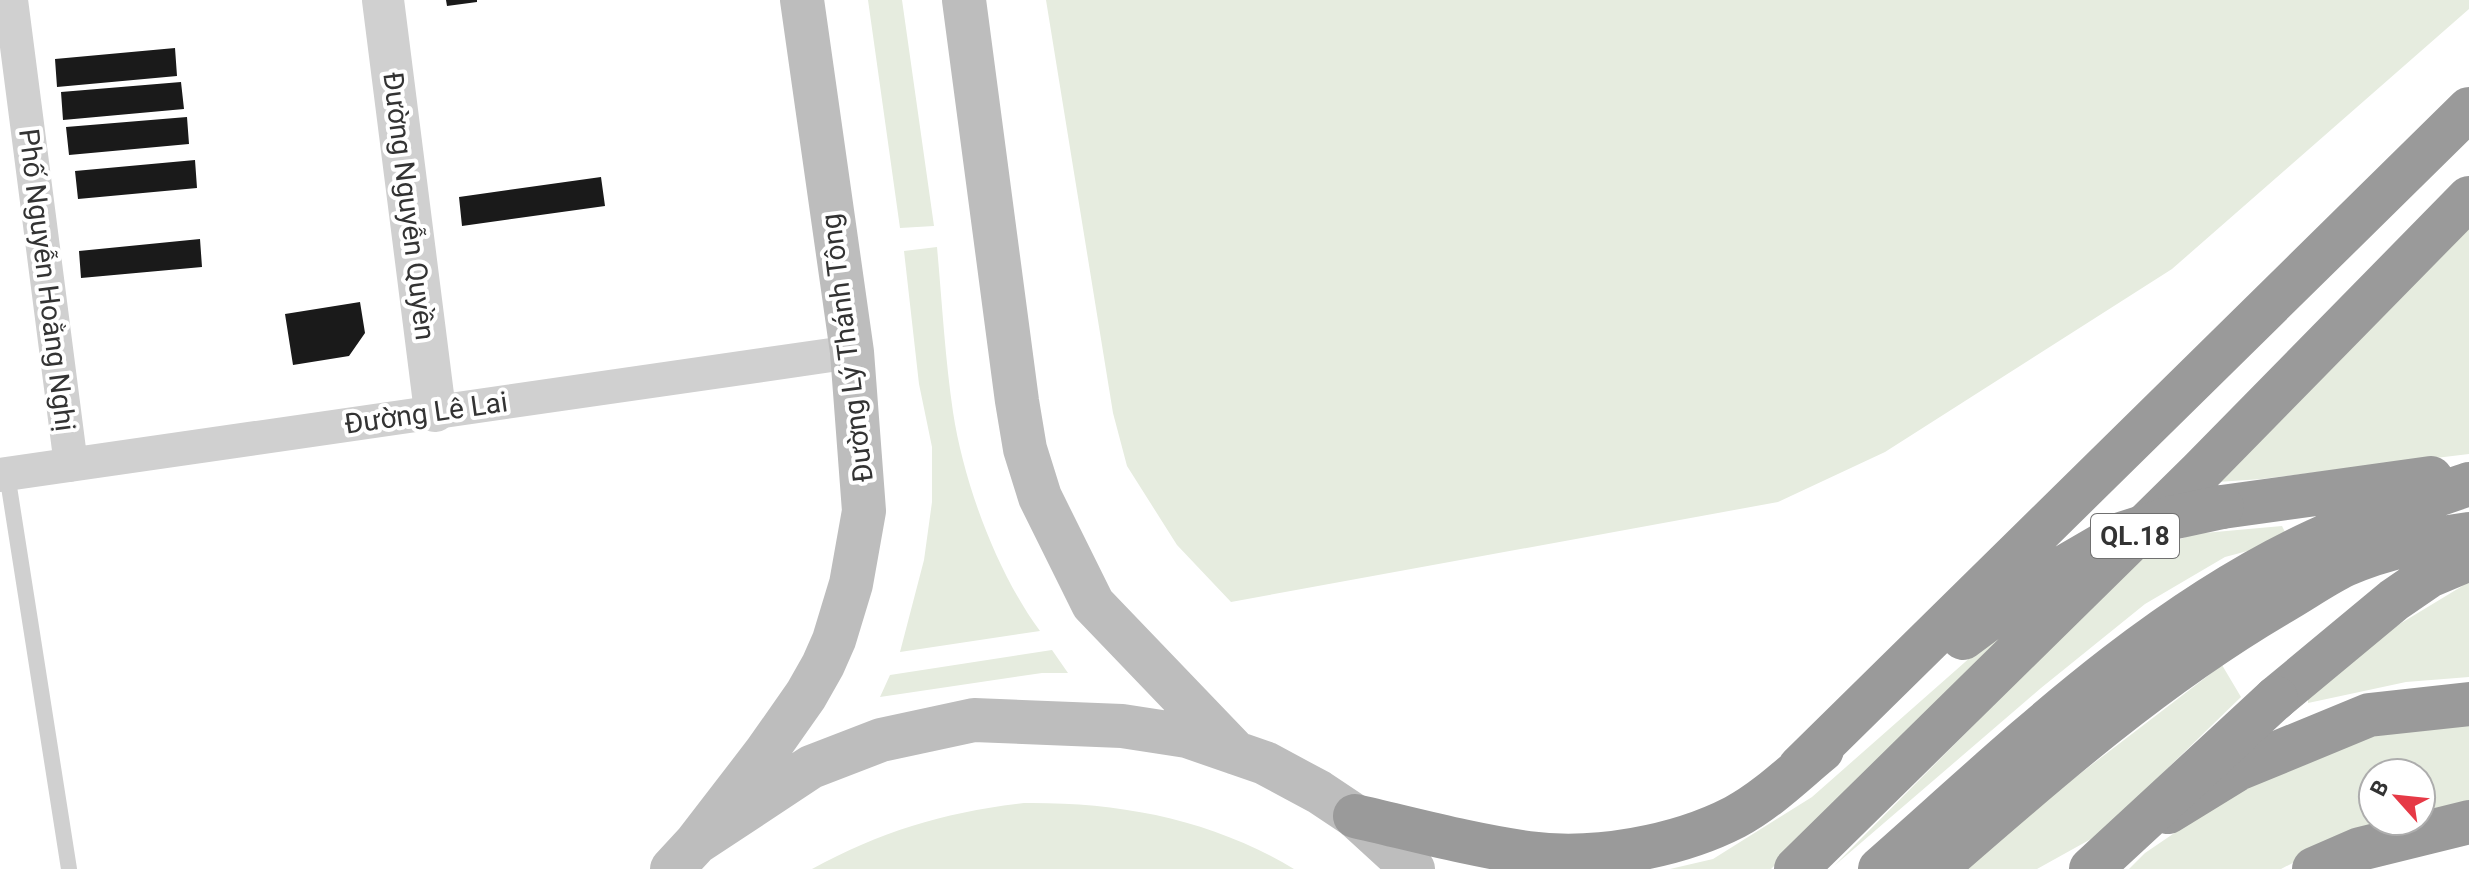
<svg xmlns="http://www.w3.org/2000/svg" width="2469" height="869" font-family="Roboto,sans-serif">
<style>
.green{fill:#e6ecdf}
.building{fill:#1a1a1a}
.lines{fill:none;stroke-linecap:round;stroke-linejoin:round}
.service{stroke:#d0d0d0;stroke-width:16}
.minor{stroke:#d0d0d0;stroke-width:34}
.tertiary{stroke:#d0d0d0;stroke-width:42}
.secondary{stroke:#bdbdbd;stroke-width:44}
.motorway{stroke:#9a9a9a;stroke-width:44}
.motorway-bridge{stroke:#9a9a9a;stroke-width:44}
.labels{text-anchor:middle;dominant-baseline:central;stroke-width:8;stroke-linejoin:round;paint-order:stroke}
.shield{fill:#fff;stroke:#707070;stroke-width:2}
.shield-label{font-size:26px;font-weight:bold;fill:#333}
.street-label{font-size:28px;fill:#333;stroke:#fff}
</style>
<rect width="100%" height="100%" fill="#fff"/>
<path class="green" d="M868 0H902L934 226 900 228Z
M1046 0H2469V9L2172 269 1885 452 1778 502 1231 602 1177 545 1127 466 1113 413Z
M2469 220V454L2262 479 2202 483Z
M937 247C942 302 945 357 953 412 964 484 997 573 1040 631L900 652 924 560 932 502V447L919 384 904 251Z
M2282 526 2287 536 2270 545 2225 557 2145 604 2041 688 1834 866 2142 555 2193 534Z
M2469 582V677L2406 682 2308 703V699L2393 628Z
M1998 633 2004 635 1771 869H1670L1713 859 1812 797Z
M1052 650 1068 673H1042L880 697 890 675Z
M2222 665 2241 697 2100 834 2037 869H1964L2060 789Z
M2469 723V806L2421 818V773H2373V821H2411L2335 841 2281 869H2129L2145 853 2245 785 2365 735Z
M1024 803C1120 802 1211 819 1294 869H812C882 831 945 812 1024 803Z"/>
<path class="building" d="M446 0H477V2L447 6Z
M175 48 177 76 57 87 55 59Z
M181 82 184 109 63 120 61 92Z
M187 117 189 144 69 155 66 127Z
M195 160 197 188 78 199 75 171Z
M601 177 605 206 462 226 459 197Z
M200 239 202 267 81 278 79 251Z
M360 302 365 333 349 356 293 365 285 314Z"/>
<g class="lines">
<path class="service" d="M7 474 69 869"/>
<path class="minor" d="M11 0 71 465
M0 475 852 352"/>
<path class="tertiary" d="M383 0 435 411"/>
<path class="secondary" d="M964 0 1017 401 1025 449 1040 497 1093 604 1236 753
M696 843 766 752 806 695 823 665 834 640 851 584 864 511 852 352 802 0
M672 869 696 843 811 767 881 740 974 720 1122 726 1187 736 1265 763 1319 792 1355 816 1413 869"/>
<path class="motorway" d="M2222 507 2431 478
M1963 638 2040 581 2102 545
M2276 698 2394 600 2429 576 2469 559
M1800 767 2469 109
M2168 812 2238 769 2369 715 2469 704
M1355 816C1412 829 1470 845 1528 853 1593 862 1677 847 1735 817 1767 800 1794 773 1822 750
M1796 869 2200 472 2469 198
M1880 869C2015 750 2149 618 2315 541 2364 518 2418 502 2469 484
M1935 869C2045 773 2155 676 2282 602 2303 590 2324 575 2345 565 2385 547 2427 540 2469 534
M2314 869 2360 849 2469 822"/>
<path class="motorway-bridge" d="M2118 535 2171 518 2222 507
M2091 869 2276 698"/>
</g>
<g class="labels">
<rect class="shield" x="2091" y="514" width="88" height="44" rx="6"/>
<g class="shield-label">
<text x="2135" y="536">QL.18</text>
</g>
<g class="street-label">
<text transform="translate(409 206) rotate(83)">Đường Nguyễn Quyền</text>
<text transform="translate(47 280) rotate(83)">Phố Nguyễn Hoằng Nghị</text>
<text transform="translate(847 348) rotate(-97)">Đường Lý Thánh Tông</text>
<text transform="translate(426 413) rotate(-8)">Đường Lê Lai</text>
</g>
</g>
<g transform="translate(2397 797) rotate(297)"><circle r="38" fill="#ffffff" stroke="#adadad" stroke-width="2"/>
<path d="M0-6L14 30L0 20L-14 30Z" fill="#e63946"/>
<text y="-12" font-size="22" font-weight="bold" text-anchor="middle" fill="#333333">B</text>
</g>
</svg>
